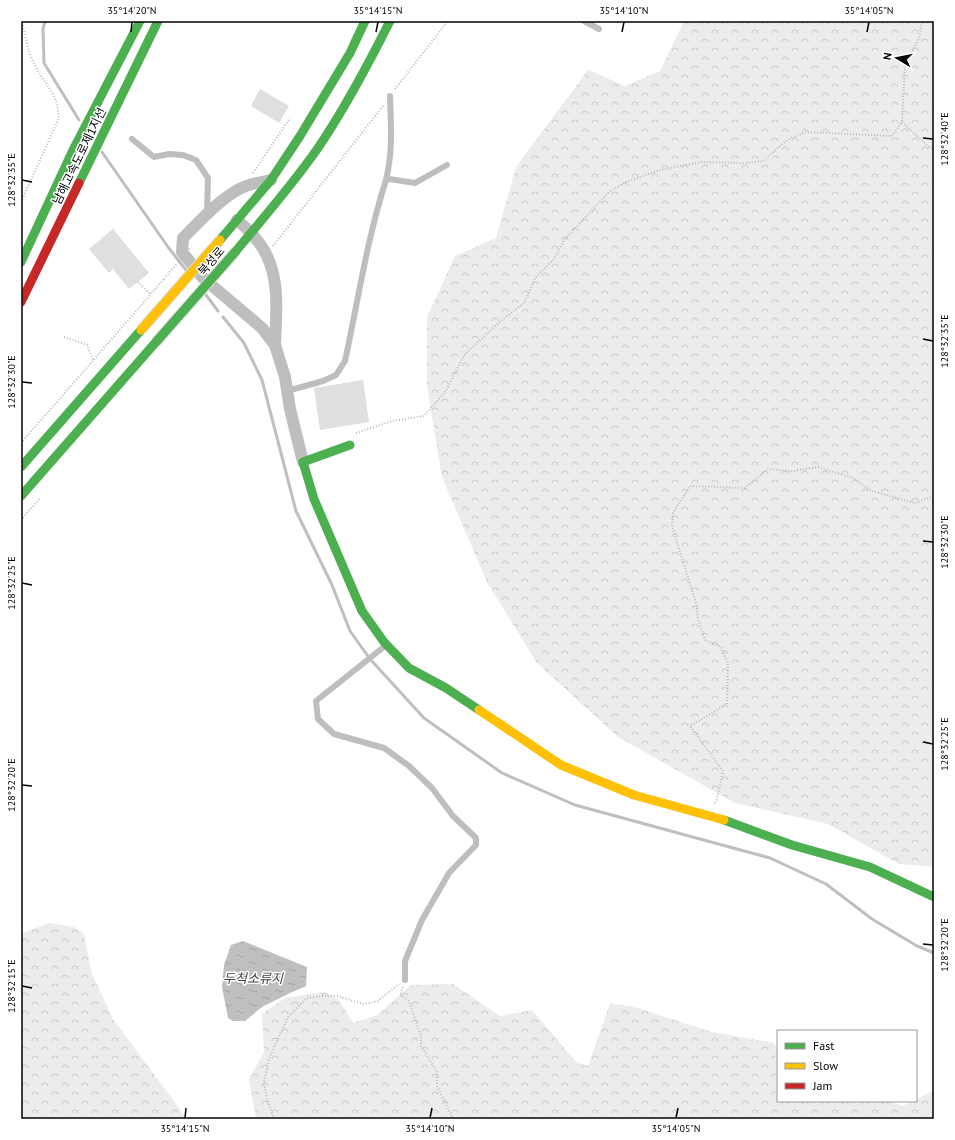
<svg xmlns="http://www.w3.org/2000/svg" width="955" height="1140" font-family="'PT Sans','Noto Sans KR',sans-serif">
<style>
.forest{fill:url(#forest-crowns)}
.water{fill:url(#water-ripples)}
.lines{fill:none;stroke-linecap:round;stroke-linejoin:round}
.stream{stroke:#bfbfbf;stroke-width:3}
.building{fill:#dfdfdf}
.path{stroke:#b9b9b9;stroke-width:2;stroke-dasharray:1 2;stroke-linecap:butt}
.lane{stroke:#bebebe;stroke-width:6}
.street{stroke:#bebebe;stroke-width:12}
.fast{stroke:#4caf50;stroke-width:9}
.slow{stroke:#ffc107;stroke-width:9}
.jam{stroke:#c62828;stroke-width:9}
.fast-bridge-casing{stroke:#dbdbdb;stroke-width:11;stroke-linecap:butt}
.slow-bridge-casing{stroke:#dbdbdb;stroke-width:11;stroke-linecap:butt}
.path-bridge{stroke:#b9b9b9;stroke-width:2;stroke-dasharray:1 2;stroke-linecap:butt}
.fast-bridge{stroke:#4caf50;stroke-width:9}
.slow-bridge{stroke:#ffc107;stroke-width:9}
.ticks{fill:none;stroke:#000;stroke-width:1.5}
.labels{text-anchor:middle;dominant-baseline:central;stroke-width:3;stroke-linejoin:round;paint-order:stroke}
.street-label{font-size:12px;fill:#000;stroke:#fff}
.water-label{font-size:13px;font-style:italic;fill:#444;stroke:#fff}
.neatline{fill:none;stroke:#000;stroke-width:1.5}
.ticks-label{font-size:10px;text-anchor:middle;fill:#000}
</style>
<defs>
<pattern id="forest-crowns" width="20" height="18" patternUnits="userSpaceOnUse"><rect width="20" height="18" fill="#ececec"/><path d="M2 6a3 3 0 1 1 6 0M12 15a3 3 0 1 1 6 0" fill="none" stroke="#c9c9c9"/></pattern>
<pattern id="water-ripples" width="26" height="14" patternUnits="userSpaceOnUse"><rect width="26" height="14" fill="#bfbfbf"/><path d="M2 4q2-2 4 0t4 0M15 11q2-2 4 0t4 0" fill="none" stroke="#a2a2a2"/></pattern>
</defs>
<rect width="100%" height="100%" fill="#fff"/>
<path class="forest" d="M684 21H934V867L899 864 828 824 735 803 618 737 537 663 487 582 442 477 427 386V317L455 256 496 238 516 167 588 70 625 86 660 71Z
M49 923 74 927 84 934 92 974 113 1019 187 1119H21V934Z
M453 984 500 1016 532 1010 576 1062 588 1066 610 1004 631 1006 712 1032 774 1043 778 1050V1101H887L903 1106 913 1101H916V1100L934 1090V1119H256L249 1079 264 1052 262 1014 285 998 324 992 339 1000 353 1023 377 1015 411 985Z"/>
<path class="water" d="M243 941 307 967 306 986 290 993 262 1007 245 1021H233L228 1018 222 987 224 965 231 945Z"/>
<g class="lines">
<path class="stream" d="M45 21 43 29 44 63 79 120
M102 152 168 247 186 270
M206 295 218 311
M223 317 244 343 262 380 296 511 332 585 350 631 370 659 424 718 502 773 575 805 770 858 826 884 872 919 917 946 934 953"/>
</g>
<path class="building" d="M260 89 289 106 279 123 251 106Z
M113 229 149 273 129 289 113 269 109 273 89 249Z
M363 380 369 422 320 430 314 388Z"/>
<g class="lines">
<path class="path" d="M395 89 448 21
M902 122 929 147 934 149
M253 173 290 118
M21 202 59 118C58 110 57 101 53 94 47 84 40 76 35 65 28 52 25 36 22 21
M273 246 383 106
M138 282 150 294
M64 337 87 345 93 360
M356 433 392 421 424 416 446 391 464 355 501 321 524 303 536 277 554 259 565 239 609 192 626 182 660 170 701 162 745 163 763 161 787 140 806 132 892 136 902 122 905 66 919 38 922 21
M21 443 164 279
M21 520 40 498
M715 803 717 799 723 771 690 726 727 704 728 663 721 647 705 640 698 619 696 603 672 526 673 513 690 486 745 488 768 469 792 471 818 467 853 478 872 491 915 503 934 496
M403 987 400 995 409 1001 421 1036V1046L437 1072V1086L453 1119
M274 1119 267 1099 264 1082 270 1056 288 1017 307 998 321 996H337L364 1004 378 1001 399 984"/>
<path class="lane" d="M584 21 599 29
M132 139 154 157 169 154 183 155 196 160 208 178 207 213
M386 180C393 150 391 127 390 96
M287 391 323 381 336 375 345 361C358 301 367 239 386 180L389 179 415 183 447 165
M385 646 316 701 318 719 334 734 384 748 409 766 432 788 453 816 476 838V845L449 873 422 920 405 961V980"/>
<path class="street" d="M271 180C262 182 254 183 246 186 224 194 199 222 183 238L182 252 203 278 262 328 275 345 285 377 290 409 303 462
M237 220C249 230 260 241 267 256 280 283 276 316 275 345"/>
<path class="fast" d="M79 183 158 21
M220 240 271 180 300 136 350 53 365 21
M236 251C264 217 293 184 318 148 345 108 368 65 390 21
M21 262 74 148 140 21
M350 445 303 462 314 499 362 611 384 642 409 668 446 688 479 710
M21 467 141 330
M21 496 156 342
M724 820 792 845 870 867 934 897"/>
<path class="slow" d="M479 710 561 765 634 795 724 820"/>
<path class="jam" d="M21 302 79 183"/>
<g class="fast-bridge-casing">
<path id="fast-bridge" d="M156 342 236 251"/>
</g>
<g class="slow-bridge-casing">
<path id="slow-bridge" d="M141 330 220 240"/>
</g>
<path class="path-bridge" d="M164 279 191 247"/>
<use href="#fast-bridge" class="fast-bridge"/>
<use href="#slow-bridge" class="slow-bridge"/>
</g>
<path class="ticks" d="M131 32 132 22M376 32 378 22M622 32 624 22M867 32 869 22M923 138 933 139M22 180 32 182M923 339 933 341M22 382 32 383M923 541 933 542M22 583 32 585M923 742 933 744M22 785 32 786M923 944 933 945M22 986 32 988M185 1118 186 1108M430 1118 432 1108M676 1118 678 1108"/>
<g class="labels">
<g class="street-label">
<text transform="translate(79 156) rotate(-64)">남해고속도로제1지선</text>
<text transform="translate(211 261) rotate(-49)">북성로</text>
</g>
<g class="water-label">
<text x="253" y="978">두척소류지</text>
</g>
</g>
<rect width="955" height="1140" fill="none" stroke="#ffffff" stroke-width="44"/>
<rect x="777" y="1030" width="140" height="72" fill="#ffffff" stroke="#999999"/>
<rect x="785" y="1043" width="20" height="6" fill="#4caf50" stroke="#999999"/>
<text x="813" y="1050" font-size="12" fill="#000000">Fast</text>
<rect x="785" y="1063" width="20" height="6" fill="#ffc107" stroke="#999999"/>
<text x="813" y="1070" font-size="12" fill="#000000">Slow</text>
<rect x="785" y="1083" width="20" height="6" fill="#c62828" stroke="#999999"/>
<text x="813" y="1090" font-size="12" fill="#000000">Jam</text>
<g transform="translate(897 58) rotate(280)" stroke="#ffffff" stroke-width="3" paint-order="stroke">
<path d="M0-3L7 15L0 10L-7 15Z" fill="#000000"/>
<text y="-6" font-size="11" font-weight="bold" text-anchor="middle" fill="#000000">N</text>
</g>
<rect x="22" y="22" width="911" height="1096" class="neatline"/>
<g class="ticks-label">
<text x="132" y="14">35°14'20"N</text>
<text x="378" y="14">35°14'15"N</text>
<text x="624" y="14">35°14'10"N</text>
<text x="869" y="14">35°14'05"N</text>
<text transform="translate(944 139) rotate(-90)" y="4">128°32'40"E</text>
<text transform="translate(11 180) rotate(-90)" y="4">128°32'35"E</text>
<text transform="translate(944 341) rotate(-90)" y="4">128°32'35"E</text>
<text transform="translate(11 382) rotate(-90)" y="4">128°32'30"E</text>
<text transform="translate(944 542) rotate(-90)" y="4">128°32'30"E</text>
<text transform="translate(11 583) rotate(-90)" y="4">128°32'25"E</text>
<text transform="translate(944 744) rotate(-90)" y="4">128°32'25"E</text>
<text transform="translate(11 785) rotate(-90)" y="4">128°32'20"E</text>
<text transform="translate(944 945) rotate(-90)" y="4">128°32'20"E</text>
<text transform="translate(11 986) rotate(-90)" y="4">128°32'15"E</text>
<text x="185" y="1132">35°14'15"N</text>
<text x="430" y="1132">35°14'10"N</text>
<text x="676" y="1132">35°14'05"N</text>
</g>
</svg>
